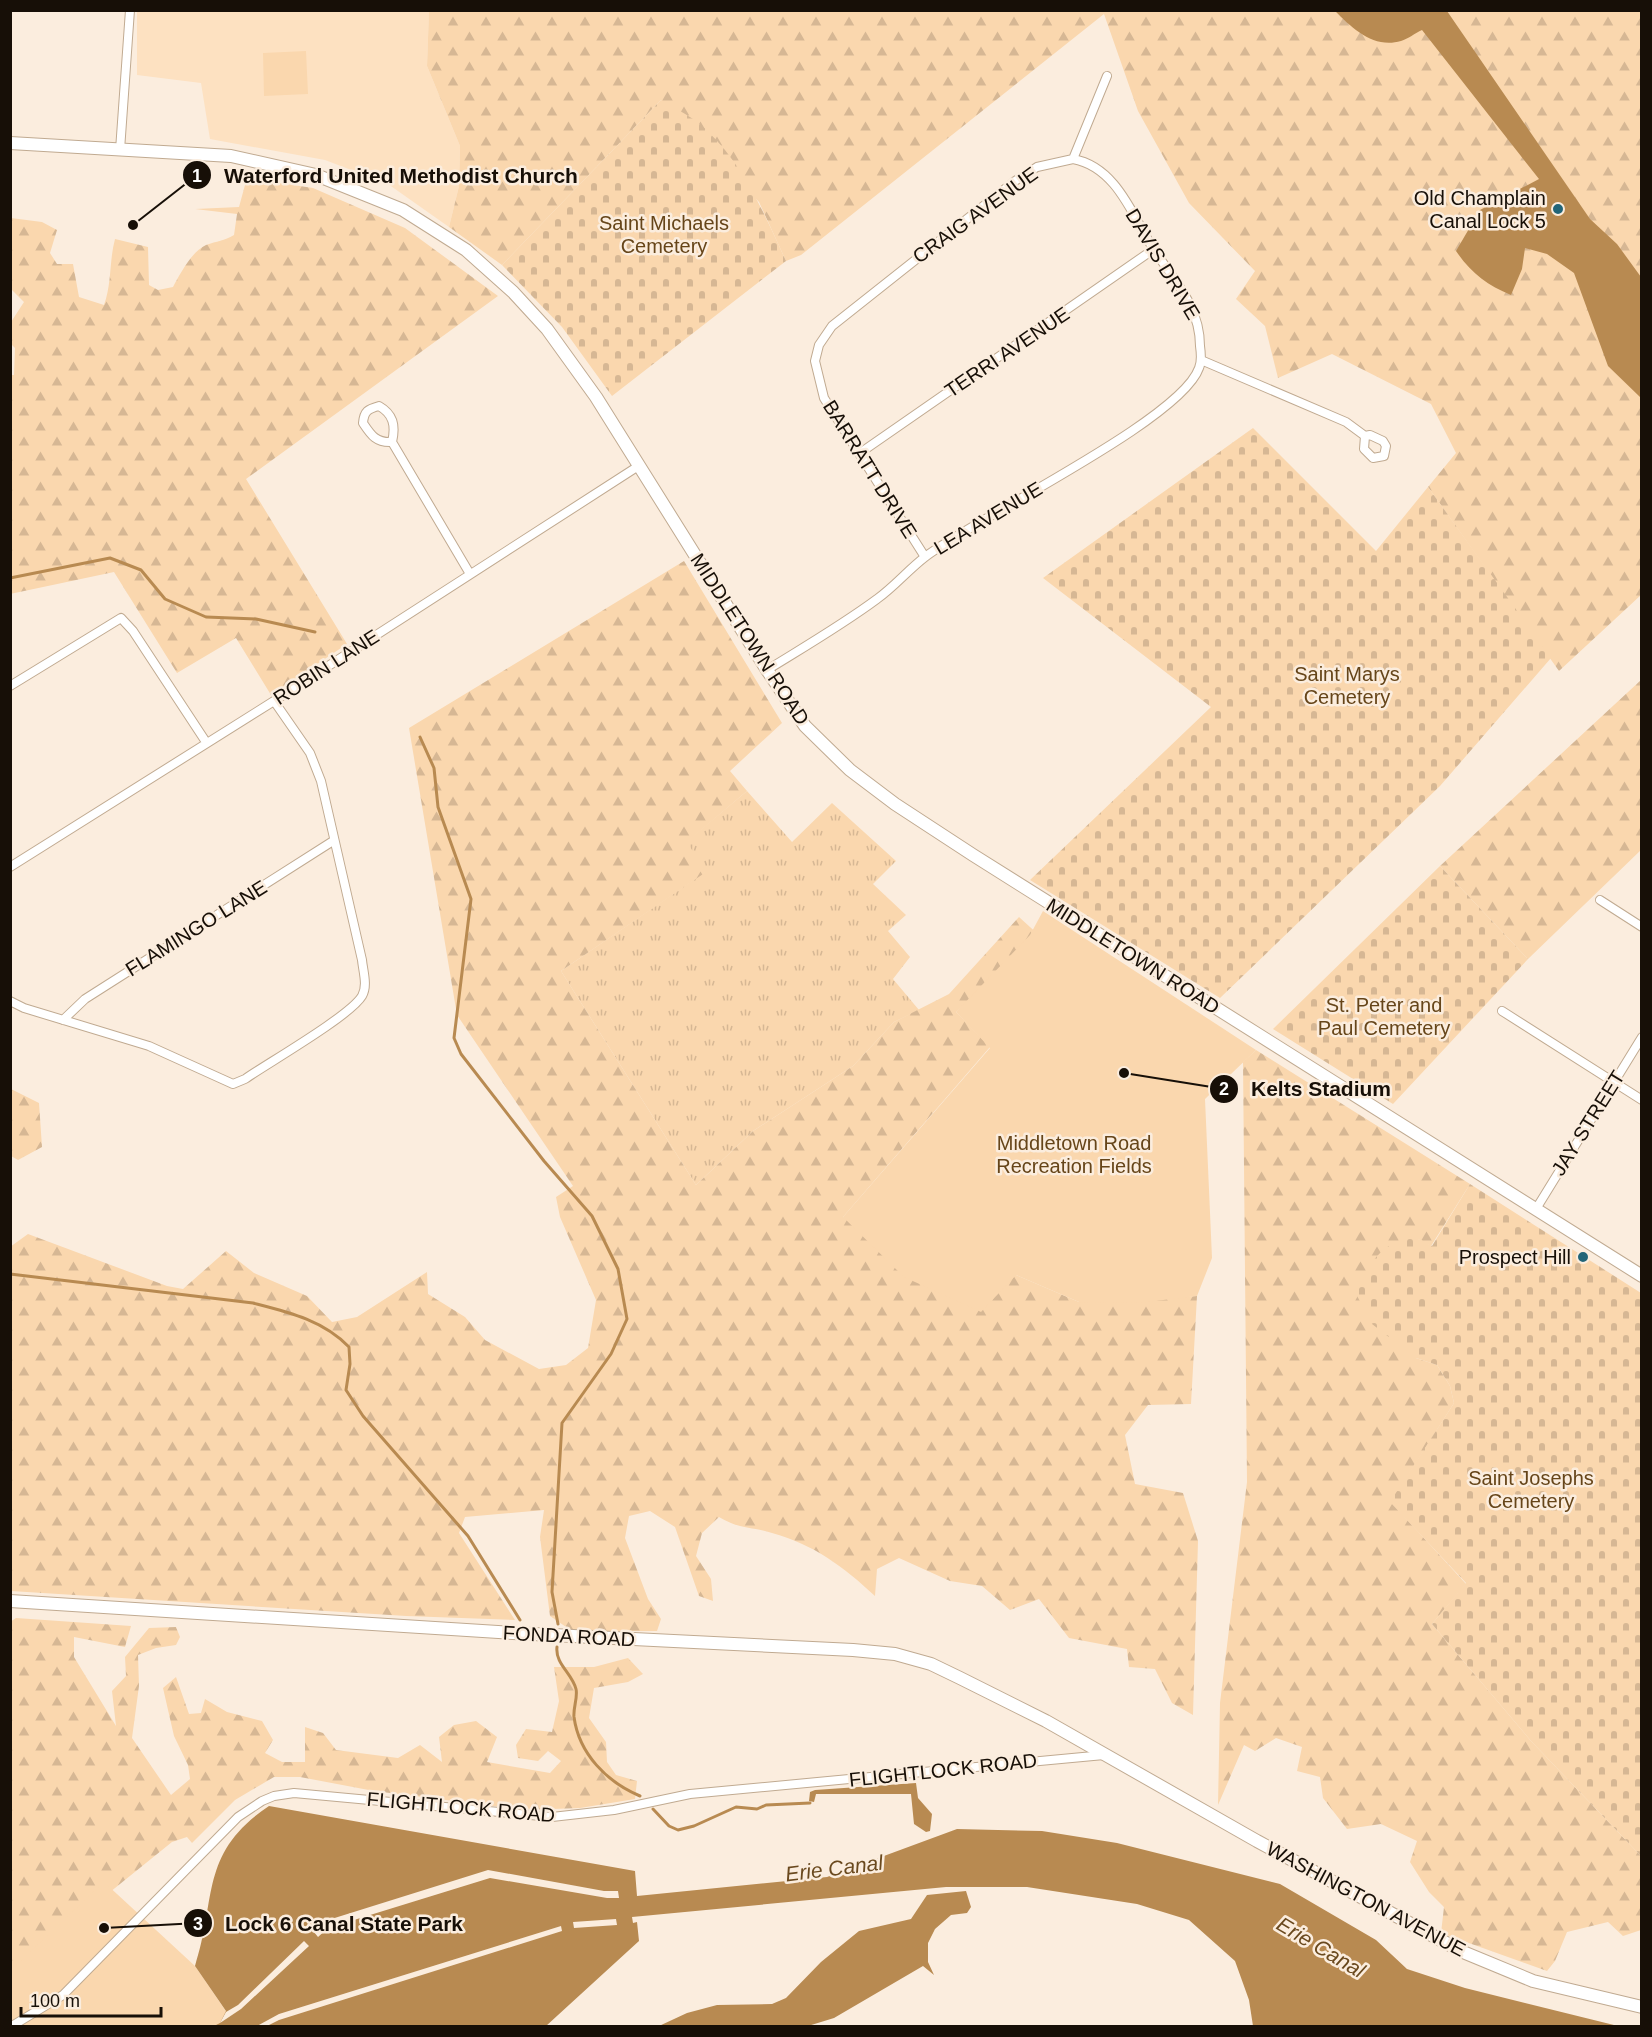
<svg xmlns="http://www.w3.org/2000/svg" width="1652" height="2037" font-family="Helvetica,sans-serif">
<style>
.built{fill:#fde1c1}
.grass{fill:url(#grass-tufts)}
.forest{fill:url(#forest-firs)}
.cemetery{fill:url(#cemetery-stones)}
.park{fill:#fad7ae}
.water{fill:#b88a51}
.pier{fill:#fbedde}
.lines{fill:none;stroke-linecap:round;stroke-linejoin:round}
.stream{stroke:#b88a51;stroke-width:3}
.street-casing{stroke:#c0aa91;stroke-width:10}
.secondary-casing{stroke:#c0aa91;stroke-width:14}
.street{stroke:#fff;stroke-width:8}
.secondary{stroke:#fff;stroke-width:12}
.poi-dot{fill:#226578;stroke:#fbedde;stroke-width:2}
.labels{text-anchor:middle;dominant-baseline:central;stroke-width:5;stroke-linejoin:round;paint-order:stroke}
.poi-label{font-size:20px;fill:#170f07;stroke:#fbedde;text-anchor:end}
.street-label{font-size:20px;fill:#170f07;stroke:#fbedde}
.park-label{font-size:20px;fill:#664519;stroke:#fbedde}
.water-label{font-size:21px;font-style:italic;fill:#6a491e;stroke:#fbedde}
.leader{fill:none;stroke:#170f07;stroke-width:2}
.callout-dot{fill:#170f07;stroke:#fbedde;stroke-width:2}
.mark-label{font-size:18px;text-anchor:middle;font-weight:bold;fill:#fff}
.callout-label{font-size:21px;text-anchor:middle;font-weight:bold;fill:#170f07;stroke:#fbedde;stroke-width:5;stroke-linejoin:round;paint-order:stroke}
</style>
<defs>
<pattern id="grass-tufts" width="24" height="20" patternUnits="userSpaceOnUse" patternTransform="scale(1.5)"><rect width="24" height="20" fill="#fad7ae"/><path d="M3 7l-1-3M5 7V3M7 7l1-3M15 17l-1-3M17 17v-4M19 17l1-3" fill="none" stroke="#d6b794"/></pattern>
<pattern id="forest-firs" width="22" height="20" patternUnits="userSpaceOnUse" patternTransform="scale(1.5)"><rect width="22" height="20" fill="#fad7ae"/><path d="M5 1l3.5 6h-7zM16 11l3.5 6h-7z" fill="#d6b794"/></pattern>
<pattern id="cemetery-stones" width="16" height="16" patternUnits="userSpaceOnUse" patternTransform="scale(1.5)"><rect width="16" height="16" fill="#fad7ae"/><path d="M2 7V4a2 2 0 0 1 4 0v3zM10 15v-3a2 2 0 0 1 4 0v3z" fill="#d6b794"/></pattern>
</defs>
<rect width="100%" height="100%" fill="#fbedde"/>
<path class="built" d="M137 11H429L427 66 460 146 459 186 449 227 388 184 325 160 210 139 201 83 137 75Z"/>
<path class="grass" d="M747 791 792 842 832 803 896 861 873 884 906 915 888 931 910 957 893 979 919 1010 894 1022 853 1066 753 1131 696 1185 561 971 705 872 686 842Z"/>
<path class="forest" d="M429 10 1641 11V595L1559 671 1428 487 1456 453 1431 404 1332 354 1278 378 1265 326 1236 299 1255 271 1189 203 1138 111 1104 14 801 255 786 261 759 202 661 100 502 265 449 227 459 186 460 146 427 66Z
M260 180 313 188 405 228 498 296 246 479 347 644 271 695 236 638 177 673 114 572 10 594V375H14L15 348 11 344V322L24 302 11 289V218L42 222 57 230 50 253 57 264H73L79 297 104 305C112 283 109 261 115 239L148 247 149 285 158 290 173 287C180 274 192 251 206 245 217 241 224 241 234 235L237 214 195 209 239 207 245 185Z
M684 561 782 723 730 771 747 791 687 842 706 872 561 971 696 1185 753 1131 853 1066 894 1022 949 994 1019 917 1041 937 956 1012 990 1047 843 1217 1016 1275 1079 1302 1197 1296 1191 1404 1148 1405 1125 1435 1135 1484 1183 1493 1198 1541 1193 1715 1172 1703 1155 1669 1129 1667 1127 1649 1069 1638 1039 1599 1010 1610 982 1586 950 1581 899 1558 877 1569 875 1596C844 1567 813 1544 772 1533 750 1526 741 1530 719 1517L702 1533 696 1556 711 1579 713 1601 699 1596 675 1527 650 1511 629 1516 625 1538 648 1599 661 1619 657 1631H572L550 1616 540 1537 544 1510 465 1517 459 1533 515 1620 406 1616 11 1591 10 1247 28 1234 167 1286 183 1289 226 1251 254 1273 307 1296 332 1322 357 1317 427 1272 428 1294 465 1317 485 1340 539 1369 566 1365 588 1348 596 1300 560 1217 556 1197 573 1186 457 1015 409 728Z
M1641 680V850L1528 959 1440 866Z
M1256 1050 1470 1184 1431 1246 1418 1239 1416 1358 1437 1365 1450 1386 1454 1403 1391 1502 1466 1584 1432 1624 1531 1741 1641 1856V1930L1623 1936 1608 1922 1567 1932 1555 1961 1547 1971 1441 1933 1444 1907 1429 1892 1410 1862 1417 1841 1381 1824 1347 1829 1323 1798 1320 1777 1297 1771 1302 1747 1276 1738 1255 1751 1244 1745 1218 1805 1220 1703 1247 1482 1243 1062Z
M11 1089 39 1103 42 1147 18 1160 11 1156Z
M16 1618 131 1626 125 1647 74 1637V1657L116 1726 112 1691 126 1676 125 1657 149 1628 176 1627 180 1637 176 1645 156 1648 138 1655 139 1686 132 1738 171 1795 190 1779 188 1765 174 1736 163 1688 176 1677 189 1714 201 1713 205 1699 227 1712 262 1721 273 1740 265 1753 282 1762H305V1727L323 1733 336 1750 398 1758 420 1745 442 1762 439 1737 454 1725 476 1721 497 1737 487 1762 550 1773 561 1761 548 1751 538 1761 518 1758 516 1745 526 1729 552 1732 559 1701 554 1667H594L628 1658 643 1674 628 1682 594 1688 589 1718 606 1742 607 1762 616 1775 637 1781 635 1799 580 1808 525 1810 374 1791 300 1777H274L235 1800 192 1843 187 1837 172 1842 11 1972 10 1622Z"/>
<path class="cemetery" d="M661 100C671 106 683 112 693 119 739 153 763 211 786 261L612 396 562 327 502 265Z
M1253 428 1376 551 1428 487 1551 658 1440 786 1220 998 1030 880 1211 707 1043 578Z
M1440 866 1528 959 1393 1104 1273 1029Z
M1470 1184 1641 1293V1856L1531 1741 1432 1624 1466 1583 1390 1502 1454 1403 1450 1386 1437 1365 1416 1358 1372 1324 1355 1292C1364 1269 1388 1233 1418 1239 1423 1240 1428 1244 1432 1246Z"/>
<path class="park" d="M306 51 308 94 264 96 263 53Z
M1043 911 1256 1050 1205 1099 1212 1258 1197 1296 1138 1303 1079 1302 1016 1275 981 1312 904 1277 843 1217 990 1048 956 1012 1030 935Z
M104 1882 195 1966 236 2026H11V1970Z"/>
<path class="water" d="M1335 11H1447L1590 219 1617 244 1641 277V398L1608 366 1574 273 1547 254 1525 248 1522 269 1511 295C1487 285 1471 273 1456 251L1480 210 1539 179 1422 30C1415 33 1408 39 1401 41 1374 49 1353 29 1335 11Z
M916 1783 918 1798 932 1814 930 1831 926 1832 914 1824 911 1794H816L814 1802 809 1801 810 1792 815 1790Z
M269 1806 635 1871 637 1896 827 1877 957 1829 1042 1831 1117 1843 1280 1884 1376 1940 1407 1969 1465 1988 1618 2026H1253L1249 2000 1235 1961 1189 1920 1137 1904 1027 1887H946L632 1917 633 1923 637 1922 639 1941 546 2026H214L220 2023 226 2011 195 1966C217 1898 199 1853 269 1806Z
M966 1891 971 1907 967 1913 951 1915 935 1929 928 1943V1962L934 1975 923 1966 834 2018 808 2026H659L687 2013 717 2005 772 2004 786 1998 821 1962 859 1931 911 1919 927 1895Z"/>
<path class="pier" d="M488 1870 604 1891H618L619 1898H607L490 1878 328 1928 318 1937 314 1932 325 1921Z
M616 1919 617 1925 574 1928 573 1922Z
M561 1926 562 1931 279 2020 267 2026H257L279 2014Z
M304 1941 309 1946 241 2009 220 2023 226 2012 238 2005Z"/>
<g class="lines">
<path class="stream" d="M10 578 110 558 141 570 165 599 206 617 256 619 315 632
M420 737 434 768 438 807 471 899 454 1038 461 1054 544 1161 592 1216 618 1269 627 1319 611 1354 562 1423 552 1592 558 1624
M10 1274 253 1303C288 1312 323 1320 349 1347L350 1364 346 1390 363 1416 468 1536 520 1620
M557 1647C555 1664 572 1673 576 1689 578 1697 573 1708 574 1717 579 1754 607 1782 640 1796
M653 1809 669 1826 678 1830 694 1826 736 1807 757 1809 766 1805 810 1803"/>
<g class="street-casing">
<path id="street" d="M120 150 130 10
M1201 360 1346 422 1365 436
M379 406C393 414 396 425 392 442 376 443 371 435 363 423 364 411 368 409 379 406Z
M1370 435 1383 441 1386 446 1384 456 1373 458 1364 449 1365 436Z
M392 442 470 574
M860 453 1154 249
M925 557 824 398 815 361 819 345 832 326 1015 181 1037 167 1073 159 1107 76
M767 670C804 647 842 625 877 599 894 587 908 570 925 557 977 517 1181 420 1199 368 1202 361 1201 353 1200 346 1200 307 1175 281 1154 250 1133 217 1117 167 1073 159
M10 686 121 618 133 631 206 742
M10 867 274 701 640 465
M1600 900 1642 927
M10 1001 24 1008 149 1046 233 1084 245 1079C268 1063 350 1016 362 996 368 986 363 971 362 960L321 781 310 753 274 701
M1502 1011 1642 1100
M63 1020 85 999 333 841
M1536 1209 1642 1037
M12 2026 63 1995 238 1817 262 1801 274 1796 294 1793 552 1817 614 1810 690 1794 1104 1755"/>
</g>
<g class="secondary-casing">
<path id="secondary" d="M10 143 231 156 316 175 403 210 466 250 513 292 547 329 596 397 767 670 805 726 850 770 895 804 973 855 1642 1276
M10 1601 513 1633 853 1650 895 1654 931 1664 960 1678 1046 1721 1257 1841 1463 1952 1533 1981 1642 2007"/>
</g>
<use href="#street" class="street"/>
<use href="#secondary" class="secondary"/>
</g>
<g class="poi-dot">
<circle cx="1558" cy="209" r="6"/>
<circle cx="1583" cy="1257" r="6"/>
</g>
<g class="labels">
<g class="poi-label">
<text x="1546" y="198">Old Champlain<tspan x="1546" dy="23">Canal Lock 5</tspan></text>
<text x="1571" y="1257">Prospect Hill</text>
</g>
<g class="street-label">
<text transform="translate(975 215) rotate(-36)">CRAIG AVENUE</text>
<text transform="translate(1163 264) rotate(59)">DAVIS DRIVE</text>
<text transform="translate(1007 352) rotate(-34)">TERRI AVENUE</text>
<text transform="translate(870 469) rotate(58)">BARRATT DRIVE</text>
<text transform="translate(988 518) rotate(-31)">LEA AVENUE</text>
<text transform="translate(750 639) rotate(57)">MIDDLETOWN ROAD</text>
<text transform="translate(326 667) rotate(-33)">ROBIN LANE</text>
<text transform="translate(196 928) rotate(-32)">FLAMINGO LANE</text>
<text transform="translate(1133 956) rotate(32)">MIDDLETOWN ROAD</text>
<text transform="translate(1588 1123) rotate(-58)">JAY STREET</text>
<text transform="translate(569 1636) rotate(3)">FONDA ROAD</text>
<text transform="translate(943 1770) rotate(-6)">FLIGHTLOCK ROAD</text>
<text transform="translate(461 1807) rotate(5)">FLIGHTLOCK ROAD</text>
<text transform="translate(1366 1899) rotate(28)">WASHINGTON AVENUE</text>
</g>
<g class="park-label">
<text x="664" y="223">Saint Michaels<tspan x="664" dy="23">Cemetery</tspan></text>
<text x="1347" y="674">Saint Marys<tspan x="1347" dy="23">Cemetery</tspan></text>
<text x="1384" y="1005">St. Peter and<tspan x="1384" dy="23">Paul Cemetery</tspan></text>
<text x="1074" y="1143">Middletown Road<tspan x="1074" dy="23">Recreation Fields</tspan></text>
<text x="1531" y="1478">Saint Josephs<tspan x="1531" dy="23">Cemetery</tspan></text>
</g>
<g class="water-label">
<text transform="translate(834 1868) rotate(-7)">Erie Canal</text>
<text transform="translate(1321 1947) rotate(31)">Erie Canal</text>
</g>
</g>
<path class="leader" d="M133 225L197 175M1124 1073L1224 1089M104 1928L198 1923"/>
<g class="callout-dot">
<circle cx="133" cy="225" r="6"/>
<circle cx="1124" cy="1073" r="6"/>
<circle cx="104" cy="1928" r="6"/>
<circle cx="197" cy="175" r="15"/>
<circle cx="1224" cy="1089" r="15"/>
<circle cx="198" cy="1923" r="15"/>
</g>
<g class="mark-label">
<text x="197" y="182">1</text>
<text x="1224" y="1095">2</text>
<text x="198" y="1930">3</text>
</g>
<g class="callout-label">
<text x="401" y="183">Waterford United Methodist Church</text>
<text x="1321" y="1096">Kelts Stadium</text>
<text x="344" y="1931">Lock 6 Canal State Park</text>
</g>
<rect width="1652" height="2037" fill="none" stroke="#170f07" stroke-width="24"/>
<path d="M21 2007v9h140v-9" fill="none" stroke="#170f07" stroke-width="3"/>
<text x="30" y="2007" font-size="18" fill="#170f07" stroke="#fbedde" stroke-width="4.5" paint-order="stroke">100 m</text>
</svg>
